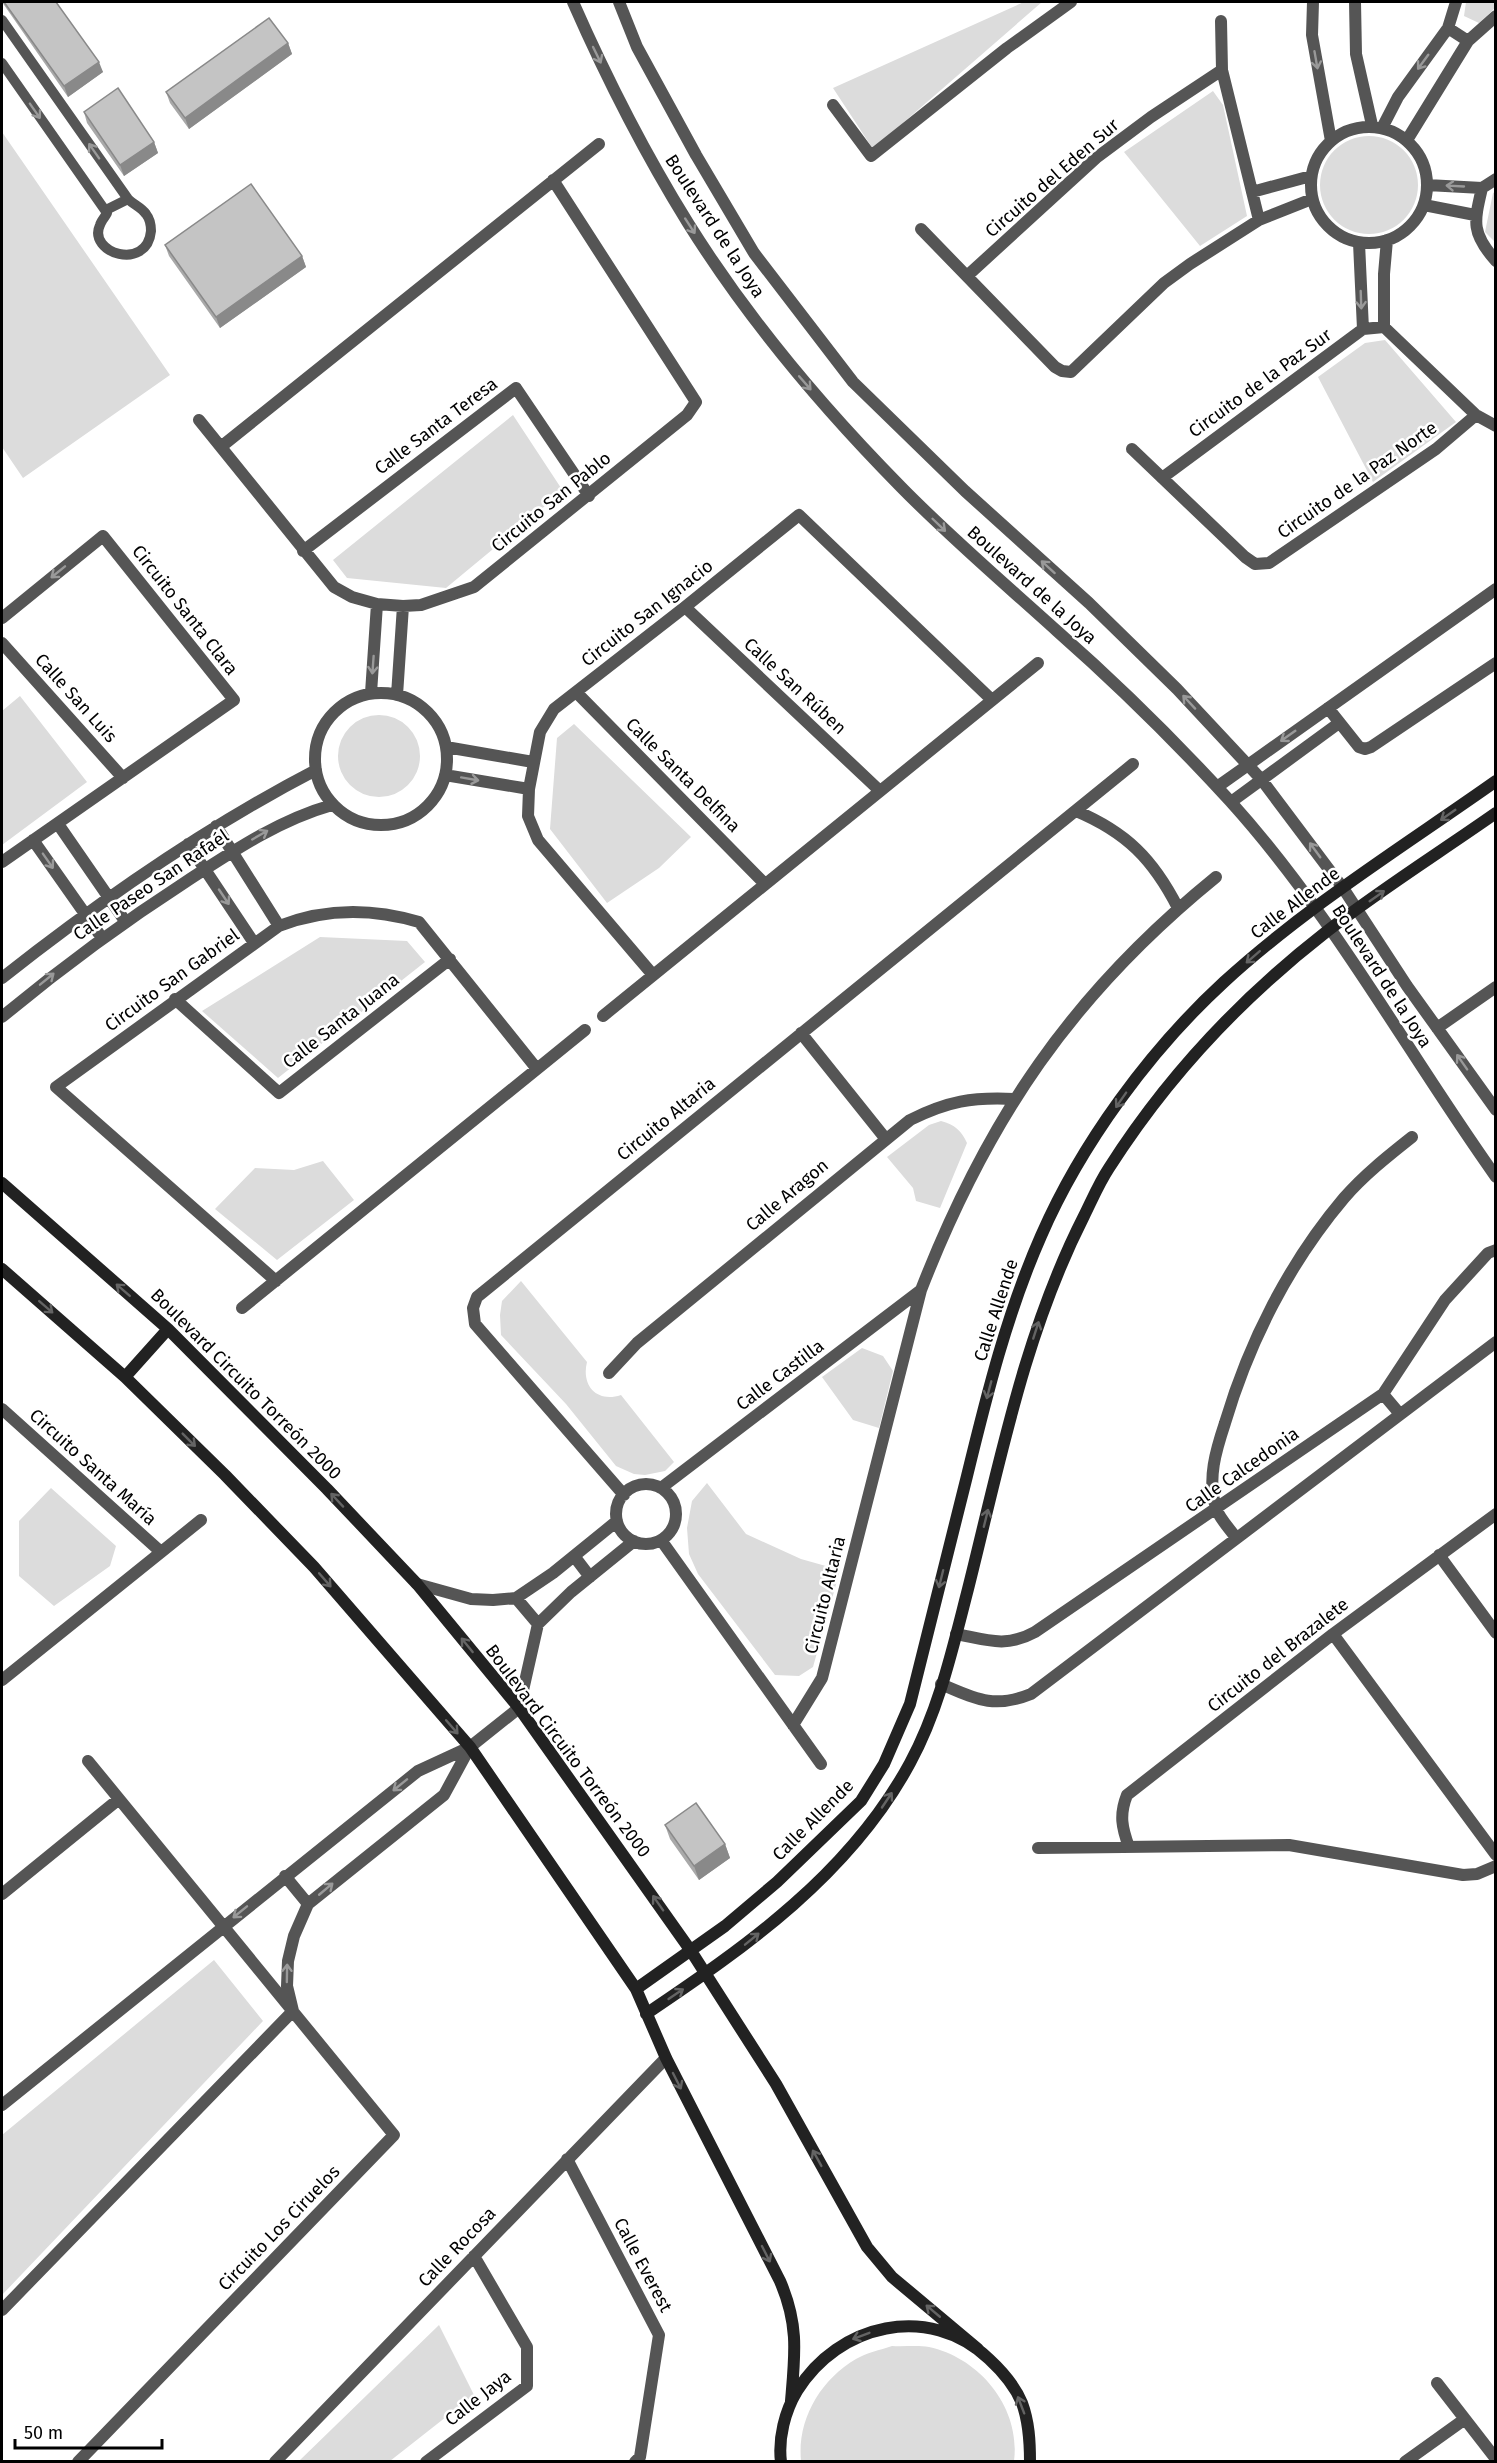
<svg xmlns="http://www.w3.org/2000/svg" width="1497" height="2463" font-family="'Fira Sans',sans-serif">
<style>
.green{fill:#dcdcdc}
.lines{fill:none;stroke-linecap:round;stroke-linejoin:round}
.lane{stroke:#555;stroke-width:10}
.street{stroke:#555;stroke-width:12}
.secondary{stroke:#222;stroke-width:12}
.wall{fill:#a9a9a9}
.shaded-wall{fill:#898989}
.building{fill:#c4c4c4;stroke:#898989;stroke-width:1.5}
.oneway{stroke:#999}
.oneway2{stroke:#646464}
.labels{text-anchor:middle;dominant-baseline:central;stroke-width:5;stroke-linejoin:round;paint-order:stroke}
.street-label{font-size:18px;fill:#000;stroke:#fff}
</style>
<rect width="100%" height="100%" fill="#fff"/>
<path class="green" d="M1024 2H1042L873 149 833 88Z
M1466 2H1495V8L1479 23 1464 16Z
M1213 91 1223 105 1247 216 1200 246 1124 152Z
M2 132 170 375 23 478 2 447Z
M1320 185a49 49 0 1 1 98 0a49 49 0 1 1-98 0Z
M1495 192V242L1485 232 1493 193Z
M1385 340 1456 422 1373 482 1318 377 1365 343Z
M513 415 563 491 446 588 347 578 333 560Z
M20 696 87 782 2 845V711Z
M338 756a41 41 0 1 1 82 0a41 41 0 1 1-82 0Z
M574 724 691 837 659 868 607 903 550 829 557 738Z
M320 937 407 941 425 962 278 1078 202 1011Z
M941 1121C955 1125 961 1130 967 1143L940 1208 916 1201 913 1188 887 1157 929 1125Z
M323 1161 354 1200 277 1260 215 1209 255 1168 294 1170Z
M521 1281 587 1362C581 1386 597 1403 621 1395L674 1462 665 1471 645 1475 634 1474 616 1466 566 1404 501 1335 500 1315 502 1301Z
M862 1348 883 1356 893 1371 879 1428 853 1420 822 1377Z
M707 1483 746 1534 801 1559 840 1570 813 1667 799 1676 775 1675 698 1574 689 1554 687 1528 692 1501Z
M51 1488 116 1546 110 1566 54 1606 19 1576V1521Z
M214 1960 263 2021 2 2295V2135Z
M439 2325 474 2395 390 2461H299Z
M892 2346C903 2347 917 2345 929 2347 980 2358 1021 2408 1014 2461H801C797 2420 820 2380 856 2359 866 2353 880 2350 892 2346Z"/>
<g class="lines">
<path class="lane" d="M2 20 128 199
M2 63 107 213
M128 199C134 205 141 207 146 214 150 219 151 225 151 231 147 272 87 253 100 225 101 221 105 217 107 213L106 210Z"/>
<path class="street" d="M573 2C606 77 644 152 688 223 748 319 822 407 901 487 951 538 1004 583 1057 631 1116 683 1177 743 1230 801 1333 915 1407 1052 1496 1177
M619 2 637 47 696 155 754 253 853 382 965 491 1089 603 1177 689 1261 779 1343 888 1407 986 1496 1110
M1313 2 1312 35 1331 141
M1355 2 1356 54 1372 125
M1221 21 1222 70 1259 220
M1448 28 1468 41
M833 105 871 156 1007 48 1071 2
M1311 185a58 58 0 1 1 116 0a58 58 0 1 1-116 0Z
M1382 128 1398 97 1448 28 1456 2
M1407 140 1468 41 1496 16
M1496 179 1482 188C1474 222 1471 233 1496 261
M1427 185 1482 188
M1252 192 1311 176
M1424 205 1475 215
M921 229 1055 367 1062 371 1071 372 1164 283 1190 264 1259 220 1312 199
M1387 240 1384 274V327L1476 415 1496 426
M1359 243 1363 329
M967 276 1096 158 1151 117 1222 70
M199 420 334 587 352 597 377 604 403 606 421 605 474 587 687 415 696 402 553 180
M222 446 599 144
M1132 449 1245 557 1255 564 1269 563 1436 449 1476 415
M1162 478 1363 329 1384 327
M303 551 516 388 589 496
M685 607 880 791
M2 618 103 536 234 700 2 862
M2 643 123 778
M576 692 765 884
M315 759a66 66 0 1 1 132 0a66 66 0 1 1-132 0Z
M371 693 377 604
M397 695 403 606
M1328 708 1359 747 1365 749 1371 747 1496 663
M446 747 533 762
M445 775 529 789
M1217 787 1496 589
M1231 802 1339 723
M1076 811C1126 832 1153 859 1178 908
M58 824 125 921
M216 826 279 926
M33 840 102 938
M188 844 254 943
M653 975 538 840 528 816 529 789 540 732 554 709 685 607 799 515 992 700
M2 978C101 900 204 828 316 770
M175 999 279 1093 450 959
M603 1016 1038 663
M2 1017C61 968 122 923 187 881 233 851 279 820 332 805
M1437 1028 1496 987
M801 1033 885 1138
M276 1281 56 1087 279 926C325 908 372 908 419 922L537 1069
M242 1308 585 1030
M609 1373 637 1343 910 1120C948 1101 972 1097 1014 1099
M1383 1394 1399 1413
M2 1409 161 1552
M616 1514a30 30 0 1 1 60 0a30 30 0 1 1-60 0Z
M661 1488 921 1290
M624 1495 475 1324 473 1308 477 1297 1133 764
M1236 1538C1230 1529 1219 1518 1216 1508 1207 1479 1216 1450 1225 1423 1249 1342 1289 1263 1344 1198 1364 1175 1388 1156 1412 1137
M661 1540 821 1764
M1439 1555 1496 1633
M574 1556 590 1577
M417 1584 471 1599 493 1600 516 1598 553 1573 617 1521
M516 1598 538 1624
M956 1634C987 1640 1006 1648 1035 1632L1383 1394 1445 1300 1488 1253 1496 1250
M1333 1634 1496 1855
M2 1680 201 1520
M941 1684C976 1699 994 1709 1031 1694L1496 1342
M793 1725 822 1678 921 1290C988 1118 1072 994 1216 877
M1129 1847C1122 1828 1119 1815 1127 1795L1333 1634 1496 1514
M1038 1848 1289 1845 1463 1875 1477 1874 1496 1866
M285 1876 308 1904
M2 1894 119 1799
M2 2105 418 1771 470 1747 519 1708 538 1624 571 1592 634 1541
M567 2159 659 2335 640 2457 635 2462
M2 2310 293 2011 287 1986 288 1961 294 1936 308 1904 444 1795 470 1747
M1437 2383 1496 2459
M78 2462 394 2135 88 1761
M275 2462 666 2058
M426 2462 527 2386V2347L474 2256
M1405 2462 1465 2419"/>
<path class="secondary" d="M2 1183 168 1329 327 1489 417 1584 519 1708 691 1951 776 2084 867 2247 892 2277 978 2349
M2 1269 125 1377 225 1475 314 1567 470 1747 636 1989 666 2058 780 2281C799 2325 795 2354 791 2401
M125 1377 168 1329
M636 1989 725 1926 777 1882 861 1801 884 1764 910 1704C929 1628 948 1552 967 1476 987 1394 1007 1313 1041 1236 1081 1144 1150 1050 1224 982 1307 906 1404 846 1496 781
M646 2014C747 1946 850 1874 910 1763 939 1710 953 1647 968 1589 1000 1462 1024 1334 1084 1216 1092 1200 1099 1183 1109 1168 1167 1077 1240 999 1326 932 1380 890 1439 853 1496 813
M781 2462C778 2438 785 2411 797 2391 838 2324 929 2302 989 2359 1002 2371 1015 2386 1022 2403 1029 2422 1030 2441 1030 2462"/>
</g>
<path class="wall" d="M2 2H56L103 72 68 97Z
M288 43 292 54 189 129 170 103 166 92Z
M84 112 154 142 158 153 124 176 87 123Z
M165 245 302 256 306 267 220 328 169 256Z
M665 1825 725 1844 730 1858 699 1880 670 1839Z"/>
<path class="shaded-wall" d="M288 43 292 54 189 129 185 118Z
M99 62 103 72 68 97 64 86Z
M154 142 158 153 124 176 120 165Z
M302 256 306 267 220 328 216 317Z
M725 1844 730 1858 699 1880 694 1866Z"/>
<path class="building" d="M4 2H56L99 62 64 86Z
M269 18 288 43 185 118 166 92Z
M118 88 154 142 120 165 84 112Z
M251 184 302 256 216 317 165 245Z
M696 1803 725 1844 694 1866 665 1825Z"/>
<defs><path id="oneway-shaft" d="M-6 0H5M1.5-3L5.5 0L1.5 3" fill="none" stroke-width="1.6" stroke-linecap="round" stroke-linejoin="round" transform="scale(1.5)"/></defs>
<g class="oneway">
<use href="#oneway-shaft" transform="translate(597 55) rotate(64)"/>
<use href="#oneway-shaft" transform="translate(1316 60) rotate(80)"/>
<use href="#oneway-shaft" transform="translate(1423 62) rotate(126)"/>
<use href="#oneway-shaft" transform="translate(35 111) rotate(55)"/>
<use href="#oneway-shaft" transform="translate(94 151) rotate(-125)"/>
<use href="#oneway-shaft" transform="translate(1455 186) rotate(-177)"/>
<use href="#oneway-shaft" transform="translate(690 226) rotate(57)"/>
<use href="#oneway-shaft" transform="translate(1361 300) rotate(88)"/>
<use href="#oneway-shaft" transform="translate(805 383) rotate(49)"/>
<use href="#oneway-shaft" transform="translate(939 525) rotate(44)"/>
<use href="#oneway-shaft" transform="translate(1048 567) rotate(-138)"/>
<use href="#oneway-shaft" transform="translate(58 572) rotate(141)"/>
<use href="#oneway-shaft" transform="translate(373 665) rotate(94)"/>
<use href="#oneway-shaft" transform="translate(1189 702) rotate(-133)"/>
<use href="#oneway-shaft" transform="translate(1288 736) rotate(145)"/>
<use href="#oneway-shaft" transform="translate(470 779) rotate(10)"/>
<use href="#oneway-shaft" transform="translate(260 835) rotate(-30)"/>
<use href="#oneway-shaft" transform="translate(1315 850) rotate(-126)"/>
<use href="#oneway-shaft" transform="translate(48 861) rotate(55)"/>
<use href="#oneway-shaft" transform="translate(224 897) rotate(56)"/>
<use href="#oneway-shaft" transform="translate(47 979) rotate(-39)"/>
<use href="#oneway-shaft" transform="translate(1462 1062) rotate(-125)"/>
<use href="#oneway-shaft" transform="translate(400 1785) rotate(141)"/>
<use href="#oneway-shaft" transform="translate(326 1889) rotate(-40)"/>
<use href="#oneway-shaft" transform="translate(240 1912) rotate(141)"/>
<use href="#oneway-shaft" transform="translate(287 1973) rotate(-89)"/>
</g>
<g class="oneway2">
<use href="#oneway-shaft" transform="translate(1448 815) rotate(145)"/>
<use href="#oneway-shaft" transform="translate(1377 896) rotate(-35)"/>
<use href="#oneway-shaft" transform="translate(1253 957) rotate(139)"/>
<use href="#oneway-shaft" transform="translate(1121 1100) rotate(125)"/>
<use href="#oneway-shaft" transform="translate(123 1290) rotate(-139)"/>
<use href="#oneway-shaft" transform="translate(46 1307) rotate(41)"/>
<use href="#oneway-shaft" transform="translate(1036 1330) rotate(-72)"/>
<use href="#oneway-shaft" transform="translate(989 1390) rotate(105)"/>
<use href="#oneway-shaft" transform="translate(189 1440) rotate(45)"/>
<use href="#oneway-shaft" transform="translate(337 1500) rotate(-133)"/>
<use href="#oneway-shaft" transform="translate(986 1518) rotate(-76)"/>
<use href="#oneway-shaft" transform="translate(941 1579) rotate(104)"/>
<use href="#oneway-shaft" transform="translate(325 1580) rotate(49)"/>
<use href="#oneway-shaft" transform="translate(467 1645) rotate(-129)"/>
<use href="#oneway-shaft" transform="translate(452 1727) rotate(49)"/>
<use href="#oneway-shaft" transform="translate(887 1800) rotate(-56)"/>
<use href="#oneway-shaft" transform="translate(658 1903) rotate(-125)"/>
<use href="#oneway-shaft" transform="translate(752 1939) rotate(-39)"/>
<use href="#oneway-shaft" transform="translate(676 1994) rotate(-34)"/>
<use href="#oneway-shaft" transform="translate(677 2081) rotate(63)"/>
<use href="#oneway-shaft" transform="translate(817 2158) rotate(-119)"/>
<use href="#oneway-shaft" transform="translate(766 2254) rotate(63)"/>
<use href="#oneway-shaft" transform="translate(933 2311) rotate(-140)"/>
<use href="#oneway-shaft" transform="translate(861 2336) rotate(159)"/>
<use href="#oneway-shaft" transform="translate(1021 2405) rotate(-111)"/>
</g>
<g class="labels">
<g class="street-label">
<text transform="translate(1052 178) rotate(-41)">Circuito del Eden Sur</text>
<text transform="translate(715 226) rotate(57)">Boulevard de la Joya</text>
<text transform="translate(1260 383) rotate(-36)">Circuito de la Paz Sur</text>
<text transform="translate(436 426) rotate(-37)">Calle Santa Teresa</text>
<text transform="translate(1357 480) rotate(-35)">Circuito de la Paz Norte</text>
<text transform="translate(551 502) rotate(-39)">Circuito San Pablo</text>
<text transform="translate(1032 585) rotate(42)">Boulevard de la Joya</text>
<text transform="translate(185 610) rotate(52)">Circuito Santa Clara</text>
<text transform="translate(647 613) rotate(-38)">Circuito San Ignacio</text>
<text transform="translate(795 686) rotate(43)">Calle San Rúben</text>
<text transform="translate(76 698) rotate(48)">Calle San Luis</text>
<text transform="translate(683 775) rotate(45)">Calle Santa Delfina</text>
<text transform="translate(151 885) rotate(-34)">Calle Paseo San Rafaél</text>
<text transform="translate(1295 903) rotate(-37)">Calle Allende</text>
<text transform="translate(1382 976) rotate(57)">Boulevard de la Joya</text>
<text transform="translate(172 980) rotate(-36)">Circuito San Gabriel</text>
<text transform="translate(341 1021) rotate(-38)">Calle Santa Juana</text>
<text transform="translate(666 1119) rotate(-39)">Circuito Altaria</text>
<text transform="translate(787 1195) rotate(-40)">Calle Aragon</text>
<text transform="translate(996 1310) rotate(-72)">Calle Allende</text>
<text transform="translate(780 1375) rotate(-37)">Calle Castilla</text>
<text transform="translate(246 1384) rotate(45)">Boulevard Circuito Torreón 2000</text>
<text transform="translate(93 1467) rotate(42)">Circuito Santa María</text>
<text transform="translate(1242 1470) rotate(-35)">Calle Calcedonia</text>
<text transform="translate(825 1595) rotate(-76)">Circuito Altaria</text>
<text transform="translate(1278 1655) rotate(-38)">Circuito del Brazalete</text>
<text transform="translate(568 1751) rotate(53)">Boulevard Circuito Torreón 2000</text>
<text transform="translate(813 1820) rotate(-45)">Calle Allende</text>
<text transform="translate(279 2228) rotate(-46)">Circuito Los Ciruelos</text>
<text transform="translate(457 2247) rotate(-46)">Calle Rocosa</text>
<text transform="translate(643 2265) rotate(62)">Calle Everest</text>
<text transform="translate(478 2398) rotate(-38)">Calle Jaya</text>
</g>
</g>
<rect width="1497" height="2463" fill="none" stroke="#000000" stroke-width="6"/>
<path d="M15 2439v9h147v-9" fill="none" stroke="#000000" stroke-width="3"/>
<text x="24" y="2439" font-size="18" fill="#000000" stroke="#ffffff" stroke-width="4.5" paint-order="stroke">50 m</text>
</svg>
